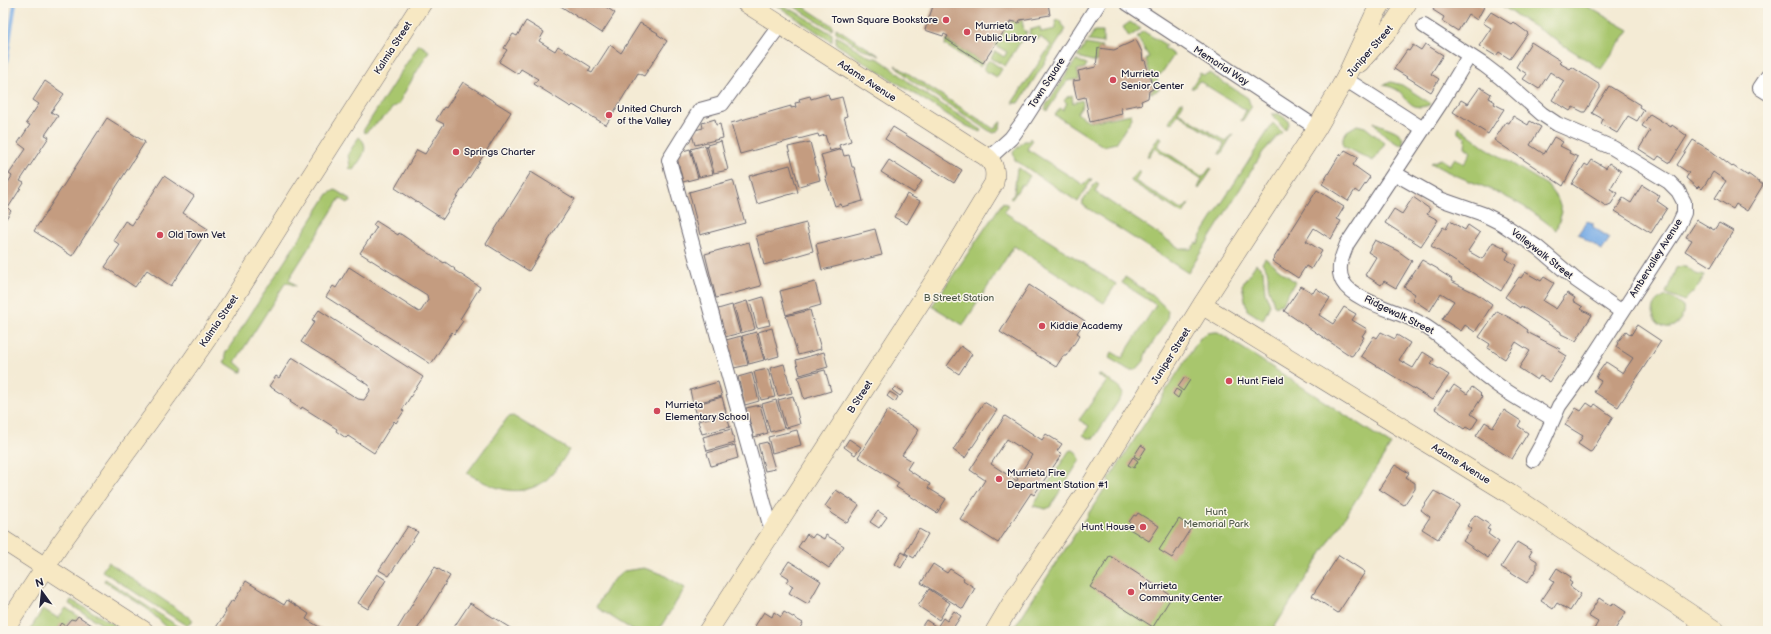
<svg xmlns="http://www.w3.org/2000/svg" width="1771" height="634" font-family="'Balsamiq Sans',sans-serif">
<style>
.green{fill:#a8c66d;stroke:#657454}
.water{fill:#78ace5;stroke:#4d6790}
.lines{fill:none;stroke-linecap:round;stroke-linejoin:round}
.stream{stroke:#78ace5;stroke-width:4}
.building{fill:#c49c80;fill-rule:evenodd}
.street-casing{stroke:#6c6871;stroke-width:16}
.secondary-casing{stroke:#6c6871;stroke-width:20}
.street{stroke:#fff;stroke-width:14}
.secondary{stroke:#f7e8c3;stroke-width:19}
.poi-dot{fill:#d1495b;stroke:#fbf7ec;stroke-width:1.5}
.labels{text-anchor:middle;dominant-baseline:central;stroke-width:3;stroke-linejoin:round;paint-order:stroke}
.poi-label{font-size:10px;fill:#22223b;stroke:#fbf7ec;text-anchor:start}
.street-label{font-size:10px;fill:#22223b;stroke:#fbf7ec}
.park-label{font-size:10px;fill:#515b4c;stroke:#fbf7ec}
</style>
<rect width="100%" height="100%" fill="#fbf7ec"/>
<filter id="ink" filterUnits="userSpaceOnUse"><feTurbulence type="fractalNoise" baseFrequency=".025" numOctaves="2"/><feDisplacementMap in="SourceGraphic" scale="8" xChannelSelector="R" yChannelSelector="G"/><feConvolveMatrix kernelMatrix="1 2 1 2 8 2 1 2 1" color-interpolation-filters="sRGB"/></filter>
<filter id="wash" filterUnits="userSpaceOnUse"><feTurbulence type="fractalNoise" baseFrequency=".012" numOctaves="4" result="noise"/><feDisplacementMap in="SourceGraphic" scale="16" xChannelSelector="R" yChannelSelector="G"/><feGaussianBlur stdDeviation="0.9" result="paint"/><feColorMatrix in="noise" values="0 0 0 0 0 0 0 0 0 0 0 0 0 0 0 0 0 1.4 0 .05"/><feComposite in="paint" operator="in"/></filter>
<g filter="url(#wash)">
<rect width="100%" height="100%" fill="#f4ebd5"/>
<path class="green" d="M783 3H798L833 26 832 30 795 7Z
M1497 3H1581L1629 30 1601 69Z
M779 5 796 12 832 34V42L778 6Z
M1020 20H1022L1024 31 1027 32 1005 66 991 58 995 51 1004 57 1007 52 995 45 1011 21 1019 23Z
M1059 20 1066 29 1019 103H1012L1051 45 1040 37 1038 40 1029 34 1030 30 1040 27 1041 32 1056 29 1055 21Z
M1130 22 1141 29 1129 37 1123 27Z
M836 28 880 56 861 48 836 32Z
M1094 31H1103V43L1088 41Z
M1143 31 1166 45 1164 48 1174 55 1161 74 1156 75 1159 90 1152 93 1150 92 1154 89 1146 59 1149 57 1137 37Z
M836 36 868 56 879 59 893 69 916 88 982 130 981 132 962 124 836 44Z
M946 40 983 63 980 67 945 45Z
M419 44 429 51 403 95 399 104 392 108 390 112 365 133 363 131Z
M1086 44 1102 47V49H1098L1096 62 1077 57Z
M989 60 1002 69 997 77 984 70V67Z
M1076 60 1087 64 1085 68 1077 70 1079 79 1067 81 1047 111 1045 109 1047 103H1048Z
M895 65 994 129 1001 121 1000 129 994 133 988 130 909 79Z
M1200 73 1204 75 1209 73 1248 98 1250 104 1252 106 1243 120 1241 121 1246 110 1199 81 1194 88H1191Z
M1391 82 1402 85 1430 103 1429 105C1413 111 1409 102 1400 92 1395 88 1389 86 1383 85Z
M1072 95 1073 103 1082 100 1083 104 1077 113 1090 122 1131 114 1132 118 1116 143 1103 146 1055 115 1060 108 1063 110 1067 103 1064 101 1067 97Z
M1181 102H1183V104L1178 112 1226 142 1231 135 1233 134 1221 154H1219L1224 144 1178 114 1172 123 1169 122Z
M1273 113 1276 115 1277 113 1288 120 1289 123 1285 130 1272 115Z
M1374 122C1383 128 1406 129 1403 145 1394 145 1378 130 1374 122Z
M1273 123 1282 132 1263 152 1188 273 1081 204 1096 182 1099 184 1095 192 1181 249H1191L1196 243 1198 244 1201 238 1200 237Z
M1357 125 1365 127 1385 143 1373 161 1343 146V137L1347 131Z
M1458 126 1485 147 1547 185 1558 200 1562 212 1556 230C1542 219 1527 207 1510 199 1485 185 1456 178 1431 163L1441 159 1450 165 1455 158 1464 164 1471 152 1465 147 1466 137 1458 133Z
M1159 136 1162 138 1157 146 1203 177 1210 168 1212 169 1199 189 1198 188 1202 179 1155 148 1149 156H1147Z
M359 137C372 147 360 160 353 170L349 168 350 166 348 154Z
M1030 138 1032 141 1027 149 1084 185 1089 179H1092L1078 202 1015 160 1013 152 1024 141H1029Z
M1019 168 1030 176 1024 185 1022 184 1012 199 1010 198 1014 194 1017 169Z
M1139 170 1140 172 1135 181 1182 210 1190 202 1183 214 1132 182 1131 180Z
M335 190 350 199 351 202 348 203 340 198 289 279 296 286 286 282 235 362 243 369 242 372H240L224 362 226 359 225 354 328 194Z
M1003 202 1008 205 1004 212 1116 284 1104 303 1014 246 963 325 932 306Z
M1265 258 1295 282 1281 305 1279 304 1277 307 1274 305C1273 299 1271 295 1269 290 1266 278 1272 274 1262 263Z
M1256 264 1263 270 1265 292 1270 305 1263 320 1247 310 1242 285Z
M1682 266H1686L1696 274 1704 276 1698 287 1684 301 1666 293 1676 268Z
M1125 277 1151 294 1168 310 1167 320 1145 355 1144 361 1136 370H1129L1109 358 1112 352 1122 358 1156 305 1122 283Z
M1666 296 1671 297 1683 306C1684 311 1683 313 1681 318 1668 343 1635 311 1666 296Z
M1214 332H1218L1391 445 1272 631H1012L1109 482V479L1200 338 1207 333Z
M1099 374 1117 385 1123 394 1094 438H1088L1083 435 1089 426 1079 420 1107 381 1097 375Z
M513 416 569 450C563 460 552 477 542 483 515 499 491 487 467 473L508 417Z
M1073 450 1077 453 1080 460 1050 507 1046 509 1033 506 1069 451Z
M108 562 193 620 187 626 102 571Z
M644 568 662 574 685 588 658 631H634L596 607 610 583 624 571Z
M105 579 184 630V631H171L146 608 104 581Z
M71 600 126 631H113L69 604Z
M66 608 78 616 75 620 70 619 65 626 61 624 56 631H29L43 609 58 618Z"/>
<path class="water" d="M1587 221 1593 223V227L1610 238 1602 250 1578 234Z"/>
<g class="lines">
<path class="stream" d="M3 83 15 3"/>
</g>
<g id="blocks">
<path class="building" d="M556 3H600L615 13 602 33Z
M934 3H1048L1050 15 1020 20 1019 23 1011 21 983 63 946 39 948 36 944 34 943 36 925 30Z
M1437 3H1480L1479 4 1484 7 1477 20 1468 14 1458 31 1442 21 1444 17 1433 10Z
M1491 12 1511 24 1513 22 1528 33 1510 59 1499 52 1496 56 1479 46 1491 28 1483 23Z
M526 21 544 32 539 41 555 51 558 46 591 67 588 71 592 73 610 45 621 53 640 23 658 33 657 34 667 41 644 76 638 73 606 125 573 105 571 107 534 84 538 79 521 69 518 74 499 62 507 50 504 48 513 34 517 36Z
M1136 40 1142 52 1143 61 1145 60 1153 89 1149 91 1148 98 1141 101 1142 104 1121 108 1122 114 1090 122 1085 97 1077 99 1073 81 1080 80 1078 71 1096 67 1098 48 1114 50Z
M1531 42 1561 61 1559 63 1570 69 1572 67 1600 85V88L1585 112H1583L1573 107 1570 111 1552 100 1564 81 1550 72 1539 89 1523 79 1527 74 1516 67Z
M1425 44 1443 55 1431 74 1439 79 1431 92 1394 69 1407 50 1409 51 1413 45 1421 50Z
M45 81 64 94 51 112 58 116 45 135 49 137 20 181 24 183 8 208 11 211 3 223V191L12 176 9 174 26 149 18 143 30 125 26 123 39 104 33 100Z
M463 82 511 112 443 219 395 188 417 150 425 154 444 124 436 120 444 107 446 108Z
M1609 86 1640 105 1639 107 1644 110 1637 121 1628 116 1617 133 1601 124 1603 119 1592 113Z
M1480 87 1491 94 1489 98 1495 102 1494 104 1504 109 1488 134 1453 112 1461 100 1468 104Z
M828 94 830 100 842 97 847 116 844 117 851 141 839 145 840 148 830 151 825 135 819 137 818 134 799 139V138L740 154 731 123 791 106V108L796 107 795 103 800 102 799 99 810 96 811 99Z
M1650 114 1671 127 1672 125 1687 136 1670 163 1659 156 1656 160 1639 149 1650 131 1642 126Z
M1513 116 1528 125 1530 121 1541 127 1530 145 1544 154 1554 137 1563 142 1560 146 1570 151 1569 153 1578 157 1563 186 1494 140 1506 122 1509 123Z
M107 118 145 142 72 256 34 231Z
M715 119 716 125 720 124 723 138 695 145 691 131 703 128 702 123Z
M893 127 962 170 954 183 885 139Z
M1693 140 1710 150 1732 167 1733 166 1748 176V174L1763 185 1747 211 1736 204 1733 209 1715 198 1726 181 1713 172 1702 189 1699 186 1697 188 1686 178 1689 173 1677 165Z
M721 141 728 170 714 173 707 145Z
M810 142 820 180 799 186 788 147Z
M705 145 713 174 699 177 691 149Z
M690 149 698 178 683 182 676 153Z
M842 149 844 156 849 155 852 167H854L863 201 842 207 841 204 835 206 825 176H827L821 155Z
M1345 150 1358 157 1353 165 1370 177 1359 193 1355 190 1348 201 1322 184 1340 154 1341 156Z
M889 160 922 181 914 193 881 172Z
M1592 160 1606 168 1609 163 1621 171 1610 189 1618 193 1611 204 1606 206 1572 184 1585 164 1588 166Z
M790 165 798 192 757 204 749 176Z
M531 172 575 199 529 271 486 244Z
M164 176 194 196 183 213 208 229 171 286 147 270 135 287 105 267 120 245 113 240 125 221 132 225Z
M733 180 745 223 700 235 689 192Z
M1642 185 1660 196 1657 201 1667 208 1651 233 1615 211 1623 198 1631 203Z
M1317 190 1344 207 1337 219 1341 221 1331 239 1314 228 1306 241 1322 251 1311 269 1306 266 1298 278 1272 261Z
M907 194 920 201 907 224 894 217Z
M1413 197 1430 209 1427 214 1438 220 1421 246 1385 223 1394 209 1402 214Z
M1697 220 1714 230 1719 223 1733 231 1711 267 1685 251 1692 240 1686 237Z
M376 221 398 235 399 233 444 263 445 262 455 269 454 270 480 287 460 319 463 321 454 334 452 332 431 364 326 297 333 286 336 288 349 267 419 312 421 311 428 300 427 295 360 253 377 227 373 225Z
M1450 221 1465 230 1468 225 1480 233 1468 251 1482 259 1493 242 1505 248 1504 250 1509 253 1506 259 1516 265 1501 291 1431 246 1443 227 1446 229Z
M806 223 813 251 764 265 756 236Z
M875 229 882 255 822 270 816 244Z
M1375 240 1398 251 1412 261 1396 288 1384 281 1381 285 1365 275 1376 257 1368 252Z
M749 242 761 286 716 298 705 254Z
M1422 260 1438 269V270L1452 279 1451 281 1477 294 1492 305 1475 332 1465 325 1461 331 1442 319 1454 301 1441 293 1430 311 1412 299 1415 294 1404 287Z
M1525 272 1541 281 1544 277 1554 283 1543 301 1556 309 1567 293 1575 298 1573 301 1583 307 1581 309 1592 315 1576 341 1561 334V332L1521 306 1520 308 1505 297 1519 277 1521 278Z
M815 282 821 305 786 315 780 291Z
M1029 285 1085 321 1077 333 1080 335 1066 356H1063L1056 367 1000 332Z
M1301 286 1313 293 1316 288 1330 298 1319 315 1333 324 1344 307 1356 314 1352 320 1367 329 1362 336 1364 337 1353 355 1351 356 1284 311Z
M763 297 770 325 757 328 750 301Z
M747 301 755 329 741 333 734 305Z
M732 305 740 333 725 337 718 309Z
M319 310 423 377 402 410 404 411 396 423 394 421 374 453 348 436 346 438 336 431 337 429 302 407 301 409 290 402 291 400 269 386 276 376 279 378 292 357 358 399 364 400 370 391 369 385 301 342 315 321 312 320Z
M810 310 821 349 798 355 786 316Z
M1497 311 1514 320 1528 330 1527 332 1560 349 1559 351 1567 356 1550 382 1540 376 1537 380 1519 368 1530 351 1516 342 1505 359 1488 348 1490 344 1479 337Z
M1637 325 1661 341 1618 407 1594 392 1601 381 1596 378 1598 373 1606 362 1623 373 1633 358 1616 347 1618 343H1617L1626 331 1631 335Z
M772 328 779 356 765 360 758 332Z
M756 332 764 360 749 364 742 336Z
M1381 332 1395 339 1397 335 1410 343 1399 360 1413 368 1423 352 1434 359 1431 364 1449 375 1432 400 1361 356 1374 336 1377 338Z
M741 336 748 365 734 368 726 340Z
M961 346 972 354 959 374 947 366Z
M824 352 828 367 800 375 796 360Z
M784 364 792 393 778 396 770 368Z
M768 369 775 397 761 400 754 372Z
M825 370 831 391 804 399 798 377Z
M752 373 759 401 745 405 738 377Z
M1185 377 1190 380 1183 391 1178 387Z
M718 382 722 396 693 404 690 390Z
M1454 385 1467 394 1472 387 1481 394 1480 395 1482 397 1471 414 1478 419 1471 430 1466 427 1464 429 1435 409 1447 391 1449 392Z
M895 387 903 392 900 396 892 390Z
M1176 389 1181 392 1178 398 1173 394Z
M890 392 898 397 895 402 887 396Z
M793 396 800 424 786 428 778 400Z
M722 397 726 412 698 419 694 405Z
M776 400 784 428 770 432 762 404Z
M984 402 997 410 965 458 953 450Z
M1587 403 1593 407 1595 404 1613 417 1592 451 1590 452 1578 444 1583 436 1565 425 1576 408 1581 411Z
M760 405 768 433 754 437 746 408Z
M888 410 919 430 902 455 912 461 907 469 930 484 928 488 946 499 937 513 896 487 899 483 858 457Z
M1504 410 1521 421 1518 426 1528 433 1512 459 1476 436 1485 422 1493 427Z
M726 413 730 427 702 434 698 421Z
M1005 416 1042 440 1046 434 1062 444 1057 451 1062 454 1034 495 1031 493 998 543 960 519 985 480 970 470ZM1007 439 1032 455 1017 478 1018 479 1017 481 991 464Z
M731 429 735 443 707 451 703 437Z
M797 430 801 445 772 453 768 437Z
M849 439 861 447 855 455 844 447Z
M767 442 775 469 765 471 758 444Z
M735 445 738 458 711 466 707 453Z
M1141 445 1146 448 1139 459 1134 456Z
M1133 457 1138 461 1134 468 1128 465Z
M1395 465 1409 473 1406 477 1415 483V489L1404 505 1379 489Z
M836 490 859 505 847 523 830 512 831 510 825 506Z
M1434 491 1460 505 1438 539 1422 529 1430 517 1421 510Z
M878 511 887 517 879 528 870 522Z
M1138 513 1159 526 1149 541 1128 528 1131 524 1129 522 1134 515 1136 516Z
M1475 515 1490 525 1487 529 1490 530 1488 534 1499 542 1488 558 1463 541 1472 529 1467 526Z
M1179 519 1191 528 1172 558 1159 550Z
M408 526 418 532 389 576 379 570Z
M919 529 928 534 914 558 905 553Z
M807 534 812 538 815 534 824 539 826 535 844 546 829 568 798 547Z
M1517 542 1532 551 1529 556 1537 561V568L1527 583 1501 567Z
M902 552 908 556 901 568 895 564Z
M1339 555 1365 572 1338 613 1312 596Z
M1110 556 1172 596 1153 627 1090 587Z
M789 561 821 581 808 604 789 593 793 586 786 582 789 578 781 573Z
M933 564 947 573 950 569 964 578 963 580 975 588 963 609 921 583Z
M435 567 450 576 416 631H396Z
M1557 568 1571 577 1569 581 1572 583 1570 586 1581 594 1570 611 1557 603 1553 609 1541 601 1554 582 1550 579Z
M377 574 386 580 368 609 358 603Z
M246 581 284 605 287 600 297 606 309 614 306 619 326 631H218L215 629 226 612 225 611 232 600 234 601Z
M929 589 950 603 939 620 918 606Z
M1599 598 1611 606 1613 603 1626 612 1614 631H1593L1598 622 1588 616Z
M470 603 515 631H461L454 627Z
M954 611 961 616 951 631 946 629 945 631H930L922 626 926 620 937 627 943 618 947 621Z
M764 612 772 617 774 612 781 617 784 612 803 623 798 631H763L755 626Z
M78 616 101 631H56L61 623 65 626 71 619 75 620Z"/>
</g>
</g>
<g filter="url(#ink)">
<use href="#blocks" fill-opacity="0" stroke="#6c6871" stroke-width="1"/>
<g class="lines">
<g class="street-casing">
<path id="street" d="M1127 3 1317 128
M1424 26 1484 65 1501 78 1542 114 1557 124 1613 148 1669 182 1678 191 1684 202V213L1678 226 1580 377 1559 406 1543 442 1533 460
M1469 56 1442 101 1347 244C1342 257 1336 269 1343 282 1353 300 1393 310 1412 319 1443 334 1464 360 1491 380 1509 395 1532 406 1553 419
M1768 76 1760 88 1768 93
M1345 79 1423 129
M989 158 1011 138 1022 123 1099 3
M1394 173 1440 199 1483 214 1501 223 1537 247 1576 280 1622 312
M772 532 669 160 700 110 722 104 780 25"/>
</g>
<g class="secondary-casing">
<path id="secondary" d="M1359 63 1392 26 1407 3
M1202 305 1510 494 1716 631
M3 540 144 631
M3 631 61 543 173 388 224 314 297 198 422 3
M708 631 942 269 994 183C996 172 995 163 985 156L746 3
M995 631 1014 599 1092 483 1202 305 1317 128 1345 79 1375 14 1382 3"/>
</g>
<use href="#street" class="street"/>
<use href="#secondary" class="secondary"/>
</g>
</g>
<g class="poi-dot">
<circle cx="946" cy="20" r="4"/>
<circle cx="967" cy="32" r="4"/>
<circle cx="1113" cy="80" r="4"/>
<circle cx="609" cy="115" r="4"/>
<circle cx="456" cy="152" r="4"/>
<circle cx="160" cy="235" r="4"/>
<circle cx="1042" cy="326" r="4"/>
<circle cx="1229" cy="381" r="4"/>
<circle cx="657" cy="411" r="4"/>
<circle cx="999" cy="479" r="4"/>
<circle cx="1143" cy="527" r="4"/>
<circle cx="1131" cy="592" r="4"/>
</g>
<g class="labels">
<g class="poi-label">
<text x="938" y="20" text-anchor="end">Town Square Bookstore</text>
<text x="975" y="26">Murrieta<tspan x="975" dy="12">Public Library</tspan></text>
<text x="1121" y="74">Murrieta<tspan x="1121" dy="12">Senior Center</tspan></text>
<text x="617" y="109">United Church<tspan x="617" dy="12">of the Valley</tspan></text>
<text x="464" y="152">Springs Charter</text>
<text x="168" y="235">Old Town Vet</text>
<text x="1050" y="326">Kiddie Academy</text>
<text x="1237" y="381">Hunt Field</text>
<text x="665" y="405">Murrieta<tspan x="665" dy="12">Elementary School</tspan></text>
<text x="1007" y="473">Murrieta Fire<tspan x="1007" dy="12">Department Station #1</tspan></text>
<text x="1135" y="527" text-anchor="end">Hunt House</text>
<text x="1139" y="586">Murrieta<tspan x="1139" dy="12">Community Center</tspan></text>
</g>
<g class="street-label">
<text transform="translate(393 48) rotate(-57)">Kalmia Street</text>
<text transform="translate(1370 51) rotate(-49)">Juniper Street</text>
<text transform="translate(1221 66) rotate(33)">Memorial Way</text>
<text transform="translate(867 81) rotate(33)">Adams Avenue</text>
<text transform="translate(1047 83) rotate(-57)">Town Square</text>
<text transform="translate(1542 254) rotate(38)">Valleywalk Street</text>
<text transform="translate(1656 258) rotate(-58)">Ambervalley Avenue</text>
<text transform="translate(1399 315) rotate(26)">Ridgewalk Street</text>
<text transform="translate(219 321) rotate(-56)">Kalmia Street</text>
<text transform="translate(1171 356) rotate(-58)">Juniper Street</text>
<text transform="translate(860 397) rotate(-57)">B Street</text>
<text transform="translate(1461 464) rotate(32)">Adams Avenue</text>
</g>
<g class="park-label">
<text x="959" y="298">B Street Station</text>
<text x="1216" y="512">Hunt<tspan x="1216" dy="12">Memorial Park</tspan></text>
</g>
</g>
<rect width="1771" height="634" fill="none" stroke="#fbf7ec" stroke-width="16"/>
<g transform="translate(42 592) rotate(345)" stroke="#fbf7ec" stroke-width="3" paint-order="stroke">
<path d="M0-3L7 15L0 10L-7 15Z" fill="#22223b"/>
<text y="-6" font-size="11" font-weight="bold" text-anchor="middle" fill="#22223b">N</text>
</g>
</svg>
